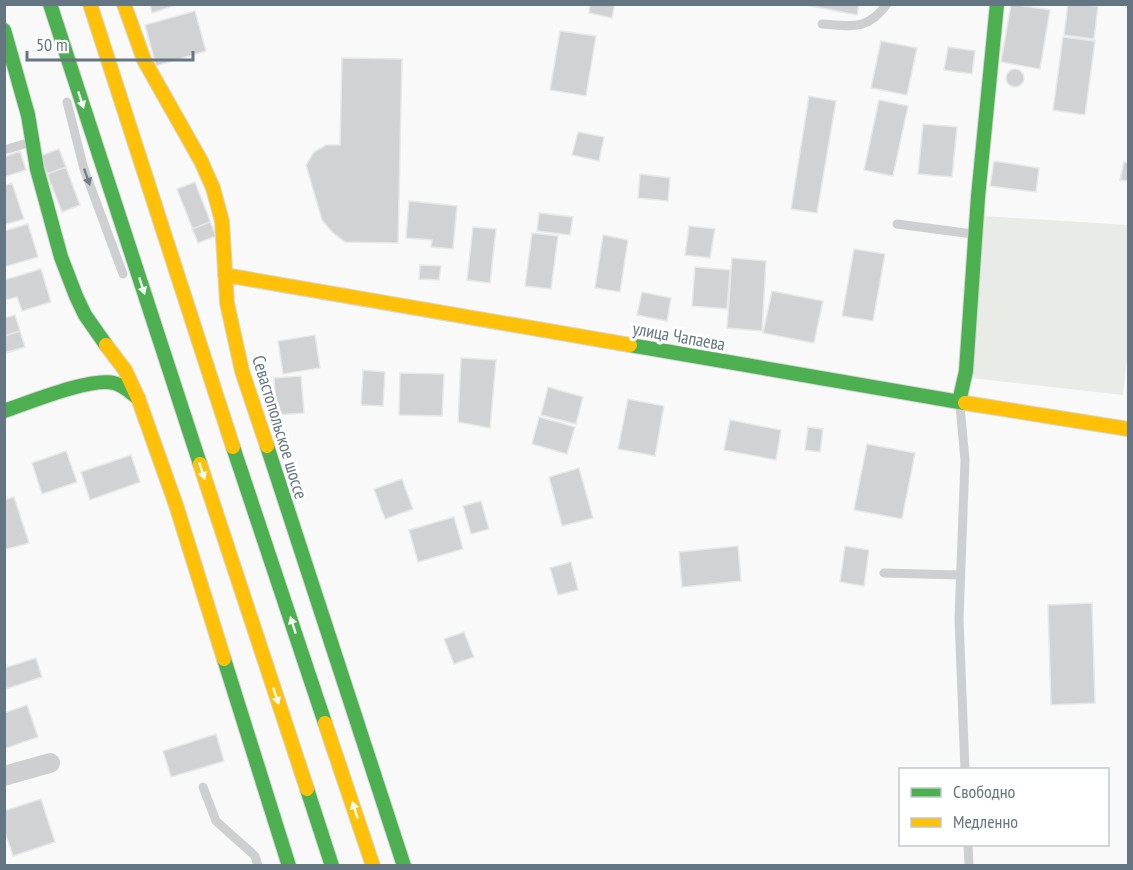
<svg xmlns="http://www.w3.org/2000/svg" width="1133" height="870" font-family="'PT Sans Narrow',sans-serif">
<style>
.green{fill:#e8ebe6}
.building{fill:#d0d2d3;stroke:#e8e8e8;stroke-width:1.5}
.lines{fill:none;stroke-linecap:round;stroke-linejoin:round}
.fast-casing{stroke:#d5d6d7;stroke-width:16}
.slow-casing{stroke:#d5d6d7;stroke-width:16}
.lane{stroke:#cecfd0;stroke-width:9}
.street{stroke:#cecfd0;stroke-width:20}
.fast{stroke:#4caf50;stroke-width:14}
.slow{stroke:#ffc107;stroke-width:14}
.oneway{fill:#f6fbf6}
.oneway2{fill:#707f8b}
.labels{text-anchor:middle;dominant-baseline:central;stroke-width:6;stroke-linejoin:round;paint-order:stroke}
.street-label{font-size:18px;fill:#657683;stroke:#fff}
</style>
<rect width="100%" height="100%" fill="#f9f9f9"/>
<path class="green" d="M984 216 1128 225V349L1123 395 971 378Z"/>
<path class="building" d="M150 4H179L152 13Z
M590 4H615L612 18 589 13Z
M801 4H859L857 15Z
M1011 4 1050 10 1040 69 1001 62Z
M1068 4 1098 6 1094 39 1064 35Z
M195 11 206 51 156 66 145 25Z
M560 31 596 36 586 96 550 90Z
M1063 37 1095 41 1085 115 1053 110Z
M881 41 917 48 907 95 871 88Z
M948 47 975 51 972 74 944 70Z
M342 58 402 59 398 243 345 242 332 232 322 220 306 165 314 152 326 145H340Z
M1006 78a9 9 0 1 1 18 0a9 9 0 1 1-18 0Z
M809 96 836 101 817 213 791 209Z
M879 100 908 106 893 176 864 170Z
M923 124 957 127 952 177 918 174Z
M578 132 604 137 599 161 572 155Z
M59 149 80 205 62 212 40 156Z
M59 149 66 167 47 174 40 156Z
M20 151 26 170 4 177V157Z
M994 161 1039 168 1036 192 990 186Z
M1124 162 1128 163V181L1120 180Z
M640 174 670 178 668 201 638 198Z
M195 182 216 236 198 243 177 189Z
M12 183 24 219 4 225V186Z
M409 201 457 206 453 249 431 247 432 240 406 238Z
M539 213 573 217 570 235 537 231Z
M210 222 216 236 198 243 192 229Z
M28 224 38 257 4 267V231Z
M689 226 715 229 710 258 685 255Z
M473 227 496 229 490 283 467 280Z
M532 233 558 236 551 289 525 286Z
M603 235 628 240 620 292 595 288Z
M854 249 885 254 873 321 842 316Z
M732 258 766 261 762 331 727 328Z
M420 265 441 266 439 280 419 279Z
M695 267 730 270 727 309 692 306Z
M41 269 51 302 22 311 17 297 6 300 4 295V280Z
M772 291 823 301 814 343 763 333Z
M642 292 671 298 667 321 637 315Z
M15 315 25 347 4 354V318Z
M15 315 20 331 4 336V318Z
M20 331 25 347 4 353V336Z
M315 335 320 368 283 374 278 341Z
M461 358 496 360 490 428 458 422Z
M363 370 385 372 383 406 361 405Z
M400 373 444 374 442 416 399 415Z
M301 376 304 413 276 415 274 378Z
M548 387 583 397 576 424 541 415Z
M628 399 664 406 655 456 618 449Z
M539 417 575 427 567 454 532 444Z
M730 420 781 430 776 460 724 450Z
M808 427 823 429 820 452 805 450Z
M867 444 915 453 902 519 854 510Z
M66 451 77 482 42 494 32 463Z
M131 455 140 482 90 500 81 472Z
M579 468 593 518 562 526 549 477Z
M402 479 413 509 385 519 374 489Z
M14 497 29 543 4 550V500Z
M481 501 489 529 471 534 463 506Z
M454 517 463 549 418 562 409 530Z
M738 546 741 581 682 587 679 552Z
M845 546 869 550 864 586 840 582Z
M571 562 578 590 558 595 550 568Z
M1092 603 1095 703 1051 705 1048 605Z
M464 632 474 657 454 664 444 639Z
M36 658 42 677 6 689 4 668Z
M27 705 38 737 4 749V713Z
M216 734 224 761 171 777 163 751Z
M41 799 55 842 13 856 4 829V811Z"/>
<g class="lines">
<g class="fast-casing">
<path id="fast" d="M50 4 200 464
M4 30 28 115 37 169 61 257 76 296 85 315 106 345
M630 345 965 403
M959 402 966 371 978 197 997 4
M4 411C28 403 91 377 114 383 123 385 131 393 138 398
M267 446 404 866
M233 447 325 723
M224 659 289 866
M307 789 332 866"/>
</g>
<g class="slow-casing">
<path id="slow" d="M90 4 233 447
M124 4 144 60 201 161 213 188 222 221 227 303 242 371 267 446
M225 275 630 345
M106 345 125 370 138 398 176 505 224 659
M965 403 1128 429
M200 464 307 789
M325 723 373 866"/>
</g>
<path class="lane" d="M822 24C852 26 867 31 887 4
M67 102 84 169 123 274
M4 150 31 142
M897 224 973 234
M960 406 965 460 959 619 965 770
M884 573 960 575
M203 787 216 821 255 856 258 866
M968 844 969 866"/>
<path class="street" d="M4 776 50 763"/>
<use href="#fast" class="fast"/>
<use href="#slow" class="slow"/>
</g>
<defs><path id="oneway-solid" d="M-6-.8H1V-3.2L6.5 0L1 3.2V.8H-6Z" transform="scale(1.5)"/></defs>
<g class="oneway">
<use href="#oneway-solid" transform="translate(81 100) rotate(72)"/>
<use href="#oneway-solid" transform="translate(142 286) rotate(72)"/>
<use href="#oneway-solid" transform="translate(202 471) rotate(72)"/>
<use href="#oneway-solid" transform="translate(293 625) rotate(-108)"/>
<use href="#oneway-solid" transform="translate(276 696) rotate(72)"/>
<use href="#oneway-solid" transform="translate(355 810) rotate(-108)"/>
</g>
<use class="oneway2" href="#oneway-solid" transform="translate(87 177) rotate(71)"/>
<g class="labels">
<g class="street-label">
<text transform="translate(679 336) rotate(10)">улица Чапаева</text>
<text transform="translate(280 427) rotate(73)">Севастопольское шоссе</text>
</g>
</g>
<rect width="1133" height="870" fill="none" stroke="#657683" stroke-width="12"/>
<rect x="899" y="768" width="210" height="78" fill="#ffffff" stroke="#c1c8cd" stroke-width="1.5"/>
<rect x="911" y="788" width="30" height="9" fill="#4caf50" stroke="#c1c8cd" stroke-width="1.5"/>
<text x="953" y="798" font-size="18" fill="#657683">Свободно</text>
<rect x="911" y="818" width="30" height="9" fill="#ffc107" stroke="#c1c8cd" stroke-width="1.5"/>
<text x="953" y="828" font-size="18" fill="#657683">Медленно</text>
<path d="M27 51v9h166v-9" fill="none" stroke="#657683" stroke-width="3"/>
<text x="36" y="51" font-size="18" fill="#657683" stroke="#ffffff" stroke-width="4.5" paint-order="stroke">50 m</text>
</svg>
